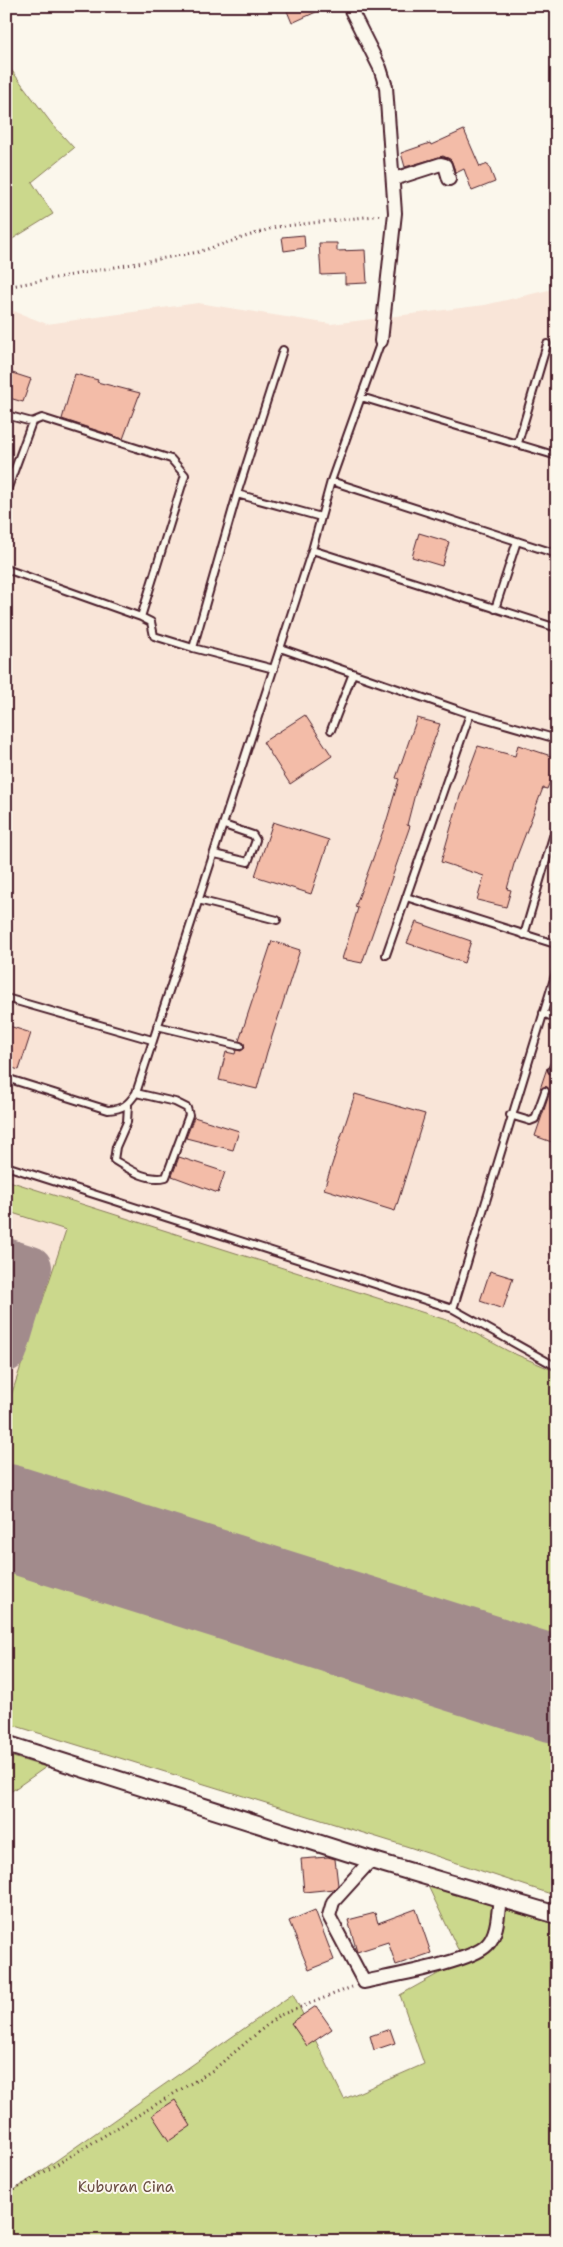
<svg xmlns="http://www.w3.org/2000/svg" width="563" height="2247" font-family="'Shantell Sans',sans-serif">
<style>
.built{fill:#f9e5d8}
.green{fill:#cbd88c;stroke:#8a7c5c}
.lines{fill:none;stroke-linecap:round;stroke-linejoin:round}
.taxiway{stroke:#a28b8c;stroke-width:42}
.runway{stroke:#a28b8c;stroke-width:106}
.building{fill:#f3bca8;stroke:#4a1f2b}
.service-casing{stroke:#4a1f2b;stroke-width:10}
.minor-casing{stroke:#4a1f2b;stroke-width:16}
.tertiary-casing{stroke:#4a1f2b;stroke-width:20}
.path{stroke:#4a1f2b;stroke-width:3;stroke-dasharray:1 4;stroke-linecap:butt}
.service{stroke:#fbf7ec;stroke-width:6}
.minor{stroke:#fbf7ec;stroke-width:12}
.tertiary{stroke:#fbf7ec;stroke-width:16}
.labels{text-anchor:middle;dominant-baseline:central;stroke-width:4;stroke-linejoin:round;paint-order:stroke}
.park-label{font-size:15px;fill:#6a4d43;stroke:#fbf7ec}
</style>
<rect width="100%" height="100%" fill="#fbf7ec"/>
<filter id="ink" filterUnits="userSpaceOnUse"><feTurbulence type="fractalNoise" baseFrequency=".02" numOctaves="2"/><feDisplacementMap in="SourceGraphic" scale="10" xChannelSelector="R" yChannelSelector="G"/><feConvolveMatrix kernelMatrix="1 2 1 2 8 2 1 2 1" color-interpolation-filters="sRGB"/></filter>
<g filter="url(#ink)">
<path class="built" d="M557 288V1896L409 1847 6 1723V308L47 324 198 303 331 324 485 305Z"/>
<path class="green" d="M6 63 52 124 74 148 32 182 53 214 6 243Z
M6 1180 456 1323 508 1351 557 1372V1672L27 1502 10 1483 6 1473V1411L66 1230 6 1211Z
M6 1538 557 1711V1896L409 1847 6 1723Z
M6 1755 46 1767 6 1795Z
M428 1886 557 1925V2241H6V2196L293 1994 344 2099 424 2064 400 1995 463 1960Z"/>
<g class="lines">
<path class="taxiway" d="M6 1259 31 1267 6 1351"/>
<path class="runway" d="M6 1517 557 1690"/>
</g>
<path class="building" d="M285 6H329L292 23Z
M464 130 480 167 488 164 495 182 472 191 464 169 456 173 451 160 443 156 405 167 401 153 430 143 431 145Z
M304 235 305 248 284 251 282 237Z
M319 243H337V251L365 250 367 283 345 284V274L321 275Z
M6 371 31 379 23 402 6 397Z
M75 374 98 380 97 382 140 393 123 439 62 419Z
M419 533 449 542 442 566 412 557Z
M305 715 332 756 290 784 263 742Z
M417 718 440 724 416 790 407 825 410 826 362 963 342 959 358 908 355 907 386 823 399 779 396 778Z
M518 745 557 758V764L547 789 543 788 514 864 507 889 511 890 506 907 477 900 484 876 441 862 462 789 478 746 515 756Z
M273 822 329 840 311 894 255 876Z
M416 922 471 941 464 963 407 943Z
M272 941 300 950 267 1052 257 1089 219 1080 226 1052 235 1054 236 1050 241 1051 245 1048 244 1043 239 1041Z
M6 1025 31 1033 19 1070 6 1066Z
M547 1068 551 1075 557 1072V1144L535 1136 550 1092 547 1087 540 1089Z
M355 1094 425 1114 395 1211 324 1189Z
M194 1117 239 1131 233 1150 186 1138Z
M179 1157 225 1172 218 1193 172 1176Z
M490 1271 513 1278 503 1309 480 1301Z
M328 1857 335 1859 338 1885 334 1889 304 1892 301 1859Z
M416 1909 431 1953 396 1965 388 1942 357 1952 348 1920 375 1913 378 1923Z
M315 1910 334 1960 309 1970 289 1921Z
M316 2006 332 2029 307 2046 291 2023Z
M390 2029 395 2043 374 2050 370 2036Z
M175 2100 191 2126 169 2141 152 2115Z"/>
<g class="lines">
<g class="service-casing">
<path id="service" d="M361 397 557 456
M6 415 32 422
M518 443 547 344
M331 481 557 554
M6 493 32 422 42 418 171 459 185 475 141 617
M237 494 321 517
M312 550 557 628
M6 569 141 617 151 622 154 636 193 648
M495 609 517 541
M280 648 470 714 557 739
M274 669 193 648 237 494 283 350
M331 730 353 673
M215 854 248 862 256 840 253 835 224 825
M406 897 555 944 557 948
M198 900 277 920
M524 935 557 823
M386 955 470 714
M6 998 152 1040
M543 1013 557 1019
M157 1026 240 1046
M552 1070 557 1058
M6 1078 108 1110C123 1109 128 1105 136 1093L312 550 331 481 381 341
M128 1105 127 1122 116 1147 114 1160C129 1169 147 1182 166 1177L189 1115 187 1108 175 1102 136 1093
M510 1115 530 1121 535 1119 545 1091
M6 1166 453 1309 557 1367
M453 1309 557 969"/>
</g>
<g class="minor-casing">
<path id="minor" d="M349 6 380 68 386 87 395 213 381 341
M394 179 441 164 445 165 449 179
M371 1860 333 1902 329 1916 364 1982C390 1976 471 1962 487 1945 498 1934 498 1913 500 1897"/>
</g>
<g class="tertiary-casing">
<path id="tertiary" d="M6 1744 371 1860 557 1915"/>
</g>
<path class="path" d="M6 287 198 252 276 227 383 215
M6 2195 213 2070 278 2016 352 1987"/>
<use href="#service" class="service"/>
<use href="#minor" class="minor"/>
<use href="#tertiary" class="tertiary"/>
</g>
</g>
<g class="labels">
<g class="park-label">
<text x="126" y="2187">Kuburan Cina</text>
</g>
</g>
<rect width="563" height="2247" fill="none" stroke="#fbf7ec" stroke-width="25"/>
<rect x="12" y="12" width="538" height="2222" fill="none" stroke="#4a1f2b" stroke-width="2" filter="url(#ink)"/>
</svg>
